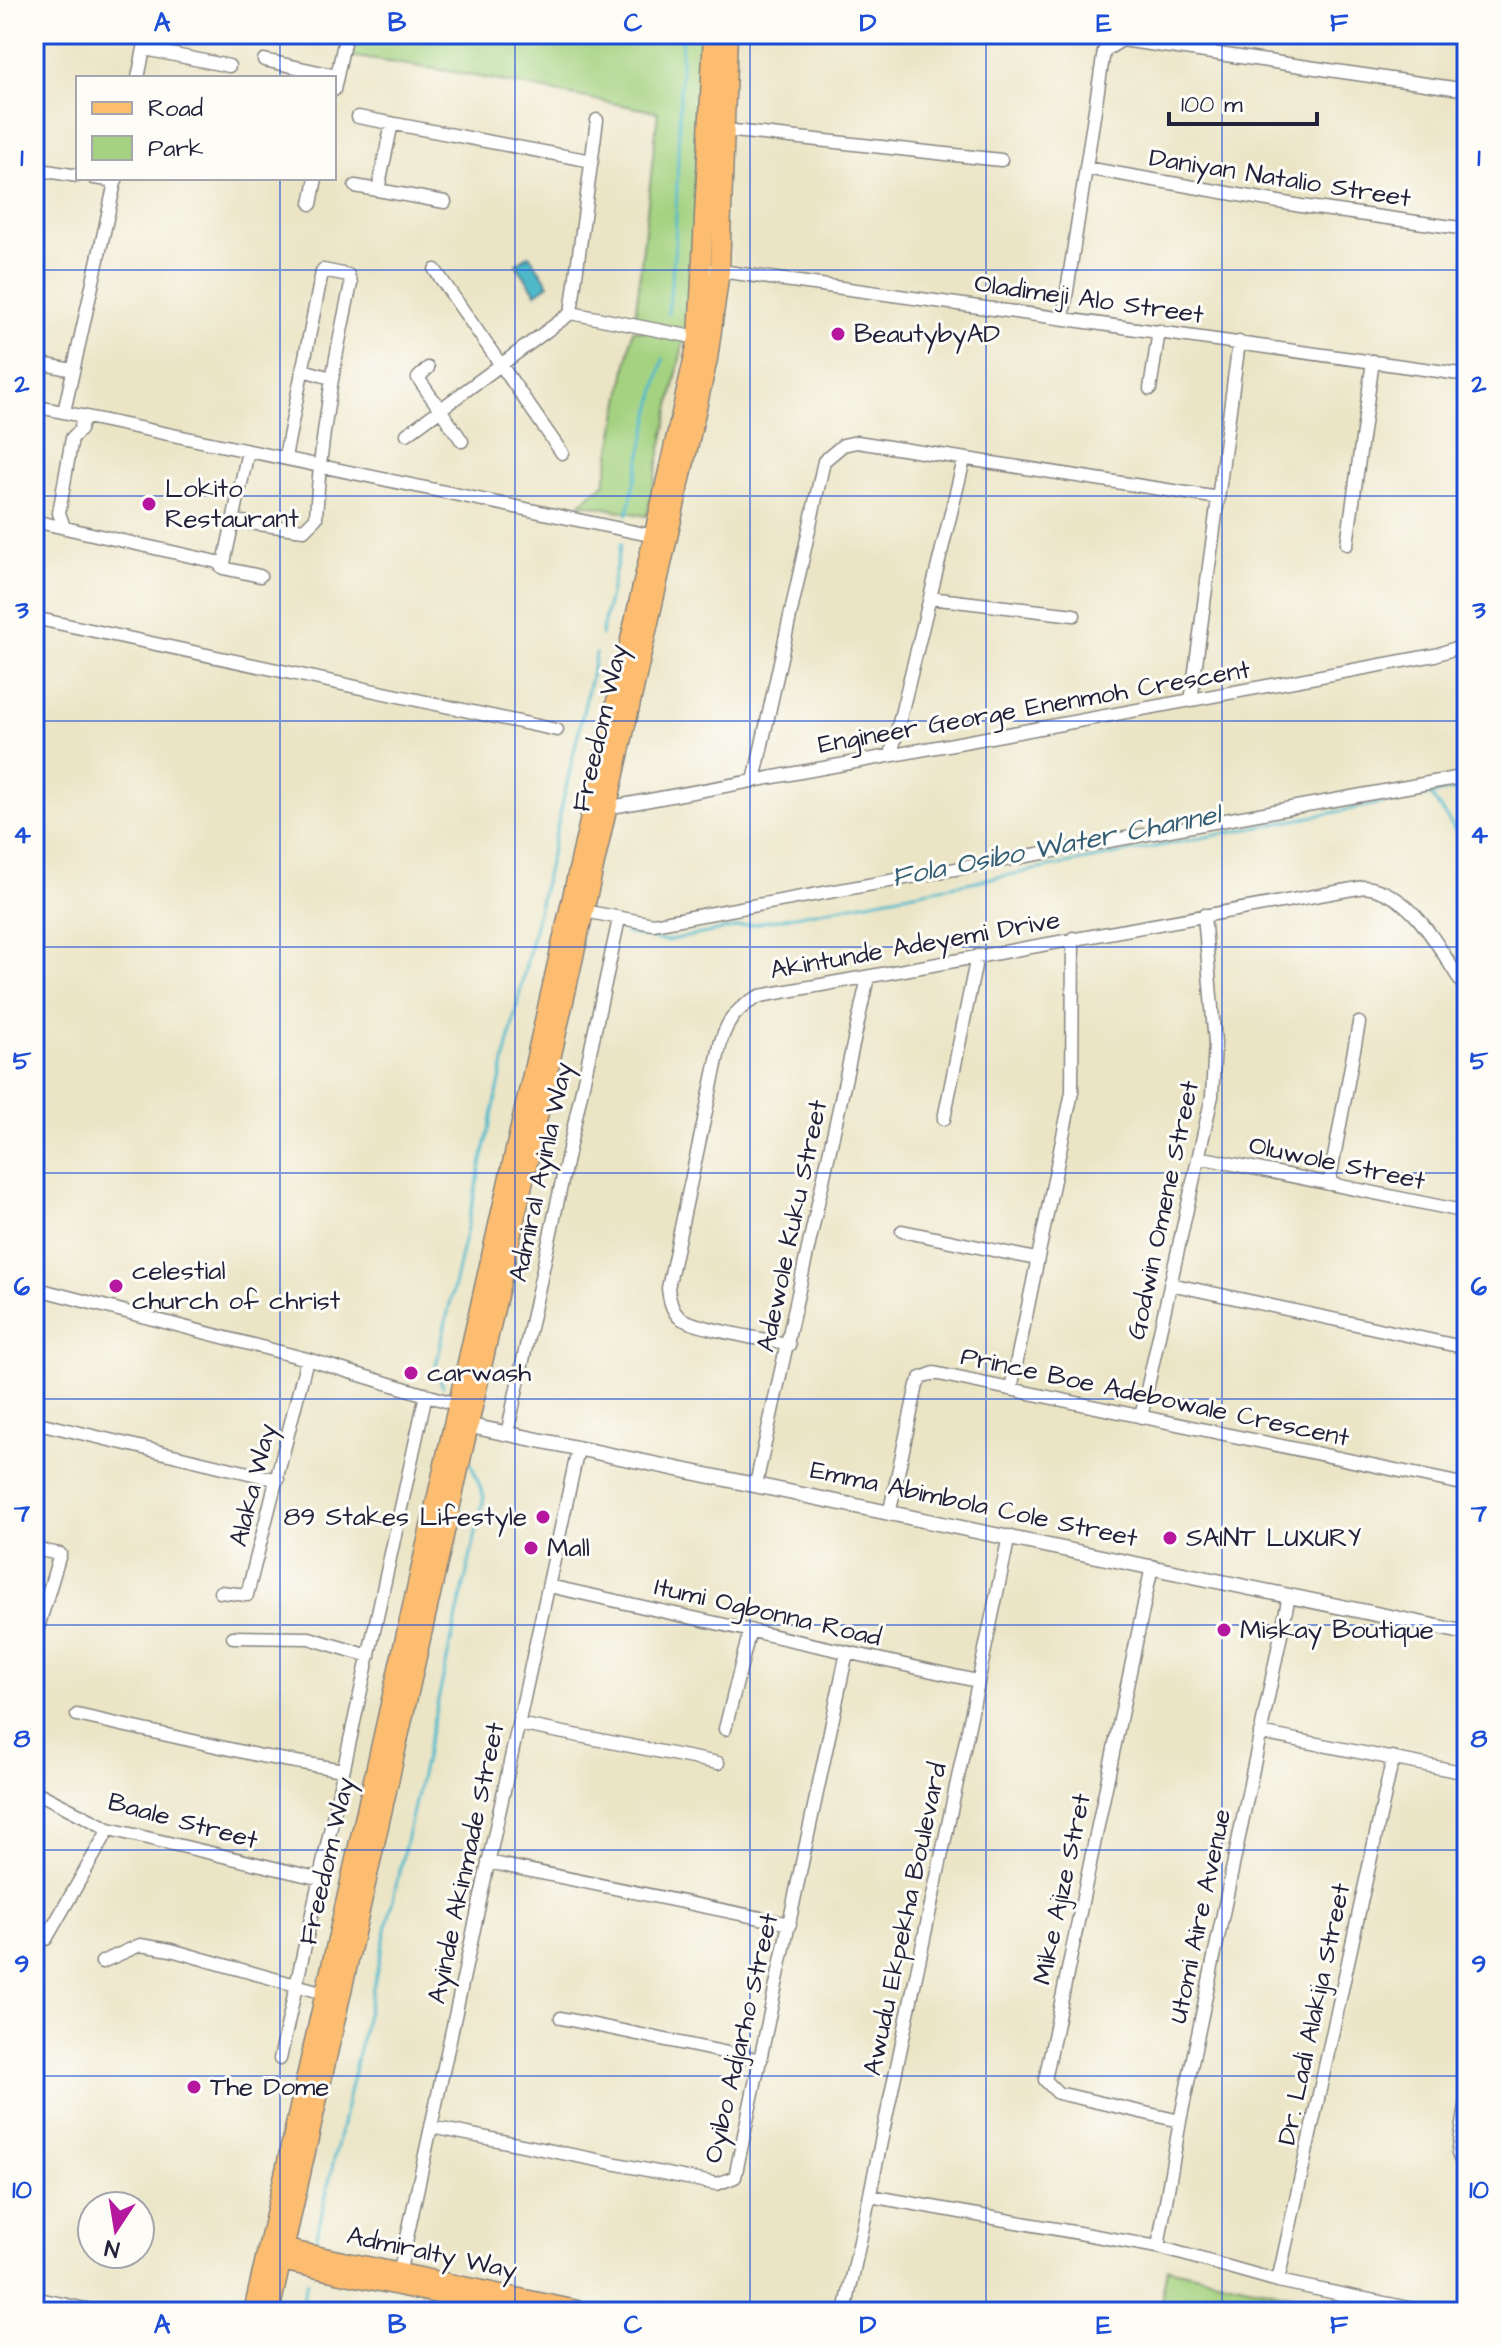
<svg xmlns="http://www.w3.org/2000/svg" width="1501" height="2346" font-family="'Architects Daughter',sans-serif">
<style>
.green{fill:#a4d280;stroke:#637a5e;stroke-width:2}
.water{fill:#4fb9cb;stroke:#386e83;stroke-width:2}
.lines{fill:none;stroke-linecap:round;stroke-linejoin:round}
.stream{stroke:#4fb9cb;stroke-width:3}
.minor-casing{stroke:#868480;stroke-width:15}
.tertiary-casing{stroke:#868480;stroke-width:17}
.primary-casing{stroke:#868480;stroke-width:21}
.minor{stroke:#fff;stroke-width:12}
.tertiary{stroke:#fff;stroke-width:14}
.primary{stroke:#fcbd6f;stroke-width:18}
.grid{fill:none;stroke:#1d4ed8;stroke-width:2;stroke-opacity:0.55}
.poi-dot{fill:#b5179e;stroke:#fdfcf7;stroke-width:3}
.labels{text-anchor:middle;dominant-baseline:central;stroke-width:6;stroke-linejoin:round;paint-order:stroke}
.street-label{font-size:26px;fill:#22223b;stroke:#fdfcf7}
.poi-label{font-size:26px;fill:#22223b;stroke:#fdfcf7;text-anchor:start}
.water-label{font-size:28px;font-style:italic;fill:#345e75;stroke:#fdfcf7}
.neatline{fill:none;stroke:#1d4ed8;stroke-width:3}
.grid-label{font-size:26px;text-anchor:middle;font-weight:bold;fill:#1d4ed8}
</style>
<rect width="100%" height="100%" fill="#fdfcf7"/>
<filter id="ink" filterUnits="userSpaceOnUse"><feTurbulence type="fractalNoise" baseFrequency=".0125" numOctaves="2"/><feDisplacementMap in="SourceGraphic" scale="16" xChannelSelector="R" yChannelSelector="G"/><feConvolveMatrix kernelMatrix="1 2 1 2 8 2 1 2 1" color-interpolation-filters="sRGB"/></filter>
<filter id="wash" filterUnits="userSpaceOnUse"><feTurbulence type="fractalNoise" baseFrequency=".006" numOctaves="4" result="noise"/><feDisplacementMap in="SourceGraphic" scale="32" xChannelSelector="R" yChannelSelector="G"/><feGaussianBlur stdDeviation="1.8" result="paint"/><feColorMatrix in="noise" values="0 0 0 0 0 0 0 0 0 0 0 0 0 0 0 0 0 1.4 0 .05"/><feComposite in="paint" operator="in"/></filter>
<g filter="url(#wash)">
<rect width="100%" height="100%" fill="#ebe5c6"/>
<path class="green" d="M353 34H700L693 296 647 516 580 503 605 483 633 330 644 332 646 321 635 319 658 112 454 72 349 56Z
M1167 2268 1312 2300 1310 2312H1159Z"/>
<path class="water" d="M529 255 549 284 536 293 516 264Z"/>
<g class="lines">
<path class="stream" d="M668 314 675 245 682 34
M627 515 663 359
M601 635 621 544
M1431 794 1467 788
M626 933 665 941 1430 794 1467 847
M443 1386 435 1370 596 654
M316 2239 484 1497 471 1463
M300 2312 307 2282"/>
</g>
</g>
<g filter="url(#ink)">
<g class="lines">
<g class="minor-casing">
<path id="minor" d="M145 49 229 66
M264 60 337 76
M138 78 147 34
M334 90 346 34
M358 117 592 161
M725 130 1001 160
M1086 168 1301 206 1467 229
M34 169 78 176
M94 178 116 181
M355 186 445 202
M378 190 392 123
M311 204 316 178
M435 270 562 453
M713 270 1467 375
M571 313 698 338
M1063 317 1104 51 1122 40 1467 90
M34 362 72 370
M428 368 418 378 462 441
M303 370 331 378
M1150 389 1159 331
M34 406 654 536
M64 412 116 178
M407 434 571 313 597 120
M34 521 217 562 223 568 260 576
M233 521 304 530 316 518C320 438 334 362 351 284L348 275 323 270 322 272 285 457
M64 527 59 513 72 438 80 430 84 416
M1347 544 1373 361
M223 568 248 451
M930 598 1074 615
M34 618 557 730
M1191 701 1239 342
M891 755 964 460
M754 781 824 461 843 445 857 442 1219 498
M601 809 1435 655 1459 647 1467 623
M584 911 653 924 1467 776
M944 1119 977 956
M1199 1157 1467 1212
M1329 1184 1359 1023
M902 1231 1036 1259
M1170 1284 1467 1348
M34 1288 307 1359 456 1404
M789 1345C766 1339 694 1329 679 1317 671 1310 669 1298 668 1288L721 1041C728 1019 739 1006 760 996L1364 887C1415 892 1441 953 1467 991
M1011 1389 1072 1092 1073 938
M1141 1417 1212 1096 1215 1043 1204 915
M34 1422 278 1480
M507 1434 619 919
M756 1484 868 977
M890 1510 917 1385 921 1378 934 1373 1467 1485
M34 1549 60 1554 34 1641
M1152 1566 1045 2080 1058 2093 1180 2121
M549 1586 977 1681
M220 1592 247 1595 307 1359
M1463 1633 1467 1616
M233 1637 309 1638 369 1656
M77 1715 261 1756 343 1770
M518 1724 718 1763
M725 1729 750 1630
M1260 1733 1467 1773
M38 1793 109 1829 321 1879
M488 1862 790 1924
M46 1939 109 1829
M102 1962 140 1945 171 1950 324 1993
M561 2018 761 2060
M280 2059 426 1394
M1467 2101 1458 2154 1467 2173
M432 2127 717 2184 735 2177 847 1652
M870 2196 1158 2247 1278 2281 1428 2312
M1158 2247 1180 2121 1289 1596
M398 2279 578 1449
M1278 2281 1393 1757
M34 2298 100 2312
M845 2312 1009 1536"/>
</g>
<g class="tertiary-casing">
<path id="tertiary" d="M461 1424 1467 1633"/>
</g>
<g class="primary-casing">
<path id="primary" d="M276 2247 587 2312
M271 2259 522 2312
M253 2312 698 338 713 34
M270 2312 708 359 720 271 728 34"/>
</g>
<use href="#minor" class="minor"/>
<use href="#tertiary" class="tertiary"/>
<use href="#primary" class="primary"/>
</g>
</g>
<path class="grid" d="M280 34V78M515 34V2312M750 34V2312M986 34V2312M1222 34V2312M280 178V2312M34 270H1467M34 496H1467M34 721H1467M34 947H1467M34 1173H1467M34 1399H1467M34 1625H1467M34 1850H1467M34 2076H1467"/>
<g class="poi-dot">
<circle cx="838" cy="334" r="8"/>
<circle cx="149" cy="504" r="8"/>
<circle cx="116" cy="1286" r="8"/>
<circle cx="411" cy="1373" r="8"/>
<circle cx="543" cy="1517" r="8"/>
<circle cx="1170" cy="1538" r="8"/>
<circle cx="531" cy="1548" r="8"/>
<circle cx="1224" cy="1630" r="8"/>
<circle cx="194" cy="2087" r="8"/>
</g>
<g class="labels">
<g class="street-label">
<text transform="translate(1280 178) rotate(9)">Daniyan Natalio Street</text>
<text transform="translate(1089 299) rotate(8)">Oladimeji Alo Street</text>
<text transform="translate(1034 707) rotate(-10)">Engineer George Enenmoh Crescent</text>
<text transform="translate(600 728) rotate(-77)">Freedom Way</text>
<text transform="translate(915 945) rotate(-10)">Akintunde Adeyemi Drive</text>
<text transform="translate(1337 1163) rotate(12)">Oluwole Street</text>
<text transform="translate(541 1172) rotate(-78)">Admiral Ayinla Way</text>
<text transform="translate(1163 1210) rotate(-78)">Godwin Omene Street</text>
<text transform="translate(792 1226) rotate(-78)">Adewole Kuku Street</text>
<text transform="translate(1155 1397) rotate(12)">Prince Boe Adebowale Crescent</text>
<text transform="translate(253 1485) rotate(-76)">Alaka Way</text>
<text transform="translate(974 1504) rotate(12)">Emma Abimbola Cole Street</text>
<text transform="translate(768 1612) rotate(13)">Itumi Ogbonna Road</text>
<text transform="translate(183 1821) rotate(15)">Baale Street</text>
<text transform="translate(327 1861) rotate(-77)">Freedom Way</text>
<text transform="translate(466 1863) rotate(-78)">Ayinde Akinmade Street</text>
<text transform="translate(1062 1889) rotate(-78)">Mike Ajize Stret</text>
<text transform="translate(1200 1916) rotate(-78)">Utomi Aire Avenue</text>
<text transform="translate(905 1919) rotate(-78)">Awudu Ekpekha Boulevard</text>
<text transform="translate(1314 2014) rotate(-78)">Dr. Ladi Alakija Street</text>
<text transform="translate(741 2038) rotate(-77)">Oyibo Adjarho Street</text>
<text transform="translate(432 2253) rotate(12)">Admiralty Way</text>
</g>
<g class="poi-label">
<text x="854" y="334">BeautybyAD</text>
<text x="165" y="489">Lokito<tspan x="165" dy="30">Restaurant</tspan></text>
<text x="132" y="1271">celestial<tspan x="132" dy="30">church of christ</tspan></text>
<text x="427" y="1373">carwash</text>
<text x="527" y="1517" text-anchor="end">89 Stakes Lifestyle</text>
<text x="1186" y="1538">SAINT LUXURY</text>
<text x="547" y="1548">Mall</text>
<text x="1240" y="1630">Miskay Boutique</text>
<text x="210" y="2087">The Dome</text>
</g>
<g class="water-label">
<text transform="translate(1056 846) rotate(-11)">Fola Osibo Water Channel</text>
</g>
</g>
<rect width="1501" height="2346" fill="none" stroke="#fdfcf7" stroke-width="88"/>
<rect x="76" y="76" width="260" height="104" fill="#fdfcf7" stroke="#a5a5ac" stroke-width="2"/>
<rect x="92" y="102" width="40" height="12" fill="#fcbd6f" stroke="#a5a5ac" stroke-width="2"/>
<text x="148" y="116" font-size="24" fill="#22223b">Road</text>
<rect x="92" y="136" width="40" height="24" fill="#a4d280" stroke="#a5a5ac" stroke-width="2"/>
<text x="148" y="156" font-size="24" fill="#22223b">Park</text>
<g transform="translate(116 2230) rotate(192)"><circle r="38" fill="#fdfcf7" stroke="#a5a5ac" stroke-width="2"/>
<path d="M0-6L14 30L0 20L-14 30Z" fill="#b5179e"/>
<text y="-12" font-size="22" font-weight="bold" text-anchor="middle" fill="#22223b">N</text>
</g>
<path d="M1169 112v12h148v-12" fill="none" stroke="#22223b" stroke-width="4"/>
<text x="1181" y="112" font-size="24" fill="#22223b" stroke="#fdfcf7" stroke-width="6" paint-order="stroke">100 m</text>
<rect x="44" y="44" width="1413" height="2258" class="neatline"/>
<g class="grid-label">
<text x="162" y="31">A</text>
<text x="397" y="31">B</text>
<text x="633" y="31">C</text>
<text x="868" y="31">D</text>
<text x="1104" y="31">E</text>
<text x="1339" y="31">F</text>
<text x="22" y="166">1</text>
<text x="1479" y="166">1</text>
<text x="22" y="392">2</text>
<text x="1479" y="392">2</text>
<text x="22" y="618">3</text>
<text x="1479" y="618">3</text>
<text x="22" y="843">4</text>
<text x="1479" y="843">4</text>
<text x="22" y="1069">5</text>
<text x="1479" y="1069">5</text>
<text x="22" y="1295">6</text>
<text x="1479" y="1295">6</text>
<text x="22" y="1521">7</text>
<text x="1479" y="1521">7</text>
<text x="22" y="1747">8</text>
<text x="1479" y="1747">8</text>
<text x="22" y="1972">9</text>
<text x="1479" y="1972">9</text>
<text x="22" y="2198">10</text>
<text x="1479" y="2198">10</text>
<text x="162" y="2333">A</text>
<text x="397" y="2333">B</text>
<text x="633" y="2333">C</text>
<text x="868" y="2333">D</text>
<text x="1104" y="2333">E</text>
<text x="1339" y="2333">F</text>
</g>
</svg>
